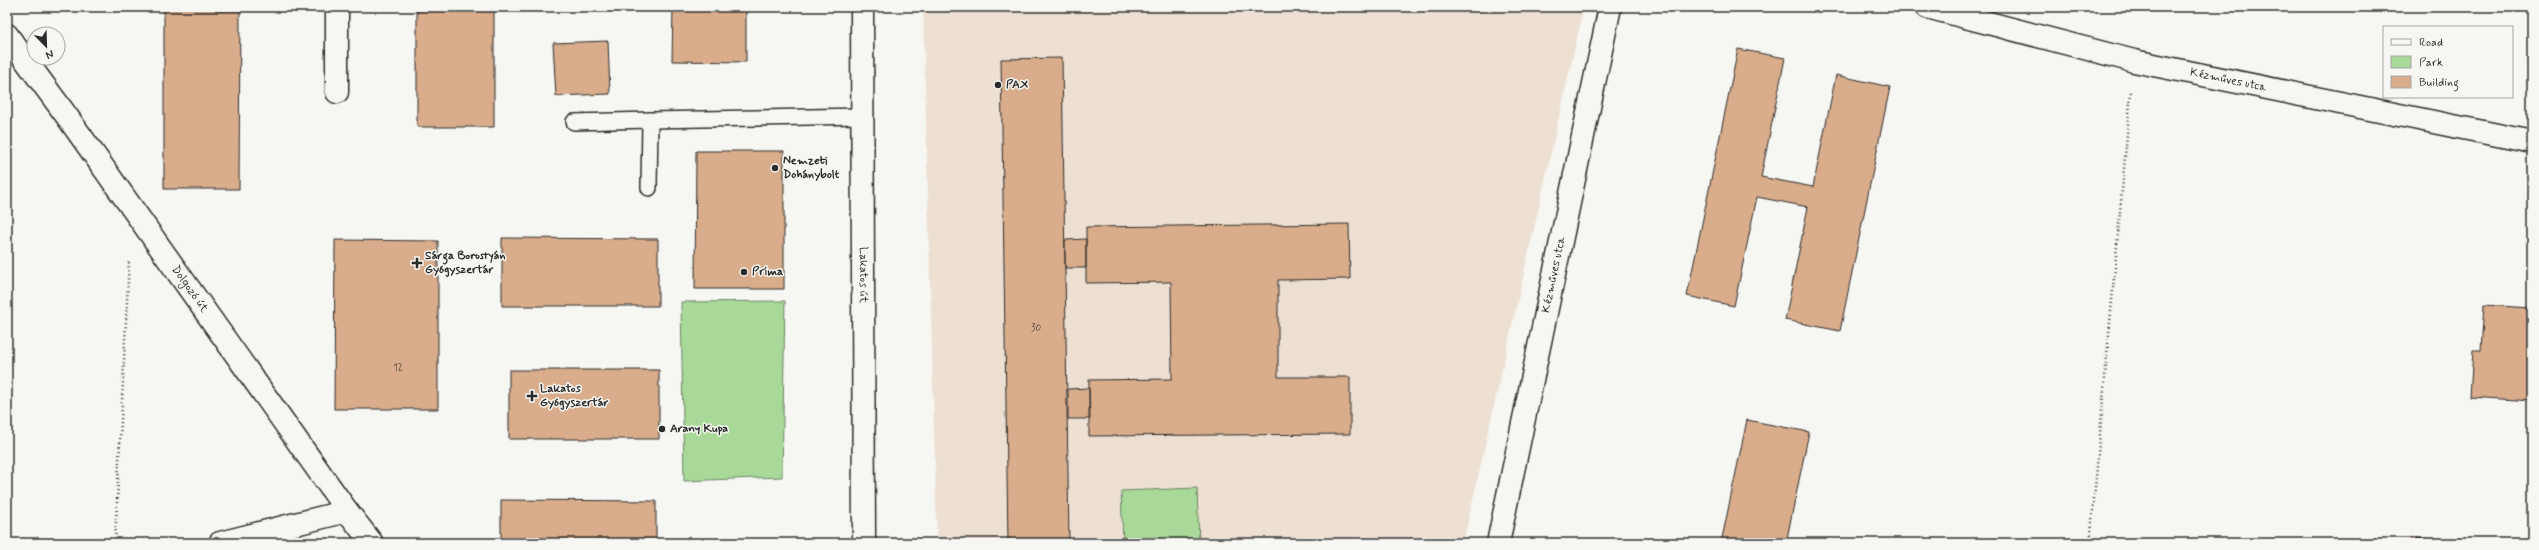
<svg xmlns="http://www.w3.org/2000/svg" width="2539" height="550" font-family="Mynerve,sans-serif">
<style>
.built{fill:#ede0d3}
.green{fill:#a8d999;stroke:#6a8262}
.building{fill:#d9ad8b;stroke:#2b2b2b}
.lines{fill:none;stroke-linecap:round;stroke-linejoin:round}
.service-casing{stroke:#2b2b2b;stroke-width:18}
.minor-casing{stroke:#2b2b2b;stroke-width:25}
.tertiary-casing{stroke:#2b2b2b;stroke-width:25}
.path{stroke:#2b2b2b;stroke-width:2.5;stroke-dasharray:1 3;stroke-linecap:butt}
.service{stroke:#f6f6f2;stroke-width:15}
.minor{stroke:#f6f6f2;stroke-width:22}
.tertiary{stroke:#f6f6f2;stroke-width:22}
.poi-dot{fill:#2b2b2b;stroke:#f6f6f2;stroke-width:1.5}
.labels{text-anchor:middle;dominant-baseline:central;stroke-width:3;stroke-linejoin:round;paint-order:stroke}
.number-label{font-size:10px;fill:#564c43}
.street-label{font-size:12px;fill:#2b2b2b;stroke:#f6f6f2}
.poi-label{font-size:12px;font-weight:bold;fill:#2b2b2b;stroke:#f6f6f2;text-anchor:start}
</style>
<rect width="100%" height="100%" fill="#f6f6f2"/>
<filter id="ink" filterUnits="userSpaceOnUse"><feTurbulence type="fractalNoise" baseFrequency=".025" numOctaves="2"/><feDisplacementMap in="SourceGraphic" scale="8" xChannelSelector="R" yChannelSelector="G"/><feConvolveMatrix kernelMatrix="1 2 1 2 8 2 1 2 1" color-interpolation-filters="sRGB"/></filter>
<g filter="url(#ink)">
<path class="built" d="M923 7H1584L1463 543H937Z"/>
<path class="green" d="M785 301 782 477 684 481 681 302Z
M1197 488 1199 543H1123L1121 491Z"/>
<path class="building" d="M164 7H240L239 189H164Z
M417 7H494V127H417Z
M673 7H746V62L672 61Z
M608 41 610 94 556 96 553 43Z
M1738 49 1785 58 1761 177 1813 187 1836 75 1890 87 1840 331 1785 320 1808 207 1757 197 1734 306 1687 296Z
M1062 58 1069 543H1008L1001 59Z
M696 151H784V289H695Z
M1349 224 1350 279 1278 280V377H1350V434L1089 436V380L1172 379 1171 282 1086 283V227Z
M502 238 658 239V306H502Z
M1086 239V268H1065V240Z
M335 240 438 241V409H334Z
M2484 305 2532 308V401L2470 397 2473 350H2481Z
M509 370H659V439H509Z
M1089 388 1090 419H1068V389Z
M1747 420 1809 432 1786 543H1721Z
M501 500 656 501V543H501Z
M2410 538 2498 543H2410Z"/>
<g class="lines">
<g class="service-casing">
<path id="service" d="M574 122 650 120
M649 188 650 120 862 116"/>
</g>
<g class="minor-casing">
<g id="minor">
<path id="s1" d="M1927 7 2134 61 2532 142"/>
<path id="s2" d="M7 35 66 115 347 511 372 543"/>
<path d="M337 92V7"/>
<path d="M220 543 347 511"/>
<path id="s3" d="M1498 543 1610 7"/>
</g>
</g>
<g class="tertiary-casing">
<g id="tertiary">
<path id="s4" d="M862 7 864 543"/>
</g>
</g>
<path class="path" d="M115 543 129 260
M2090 543 2131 91"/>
<use href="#service" class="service"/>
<use href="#minor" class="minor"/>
<use href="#tertiary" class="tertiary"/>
</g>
</g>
<g class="poi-dot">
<circle cx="998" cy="85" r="4"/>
<circle cx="775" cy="168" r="4"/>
<path d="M415 257h4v4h4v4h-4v4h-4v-4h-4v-4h4z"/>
<circle cx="744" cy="272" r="4"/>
<path d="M530 390h4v4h4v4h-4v4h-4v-4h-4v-4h4z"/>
<circle cx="662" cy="429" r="4"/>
</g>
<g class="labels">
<g class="number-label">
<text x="1036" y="328">30</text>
<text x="398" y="368">12</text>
</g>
<g class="street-label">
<text stroke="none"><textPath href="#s1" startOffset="310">Kézműves utca</textPath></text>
<text stroke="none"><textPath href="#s4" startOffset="268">Lakatos út</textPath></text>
<text stroke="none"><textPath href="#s3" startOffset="274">Kézműves utca</textPath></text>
<text stroke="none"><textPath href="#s2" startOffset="313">Dolgozó út</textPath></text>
</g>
<g class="poi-label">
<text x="1006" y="85">PAX</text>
<text x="783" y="161">Nemzeti<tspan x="783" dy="14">Dohánybolt</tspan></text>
<text x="425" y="256">Sárga Borostyán<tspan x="425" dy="14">Gyógyszertár</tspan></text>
<text x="752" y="272">Príma</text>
<text x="540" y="389">Lakatos<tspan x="540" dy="14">Gyógyszertár</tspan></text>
<text x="670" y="429">Arany Kupa</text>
</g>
</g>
<rect width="2539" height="550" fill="none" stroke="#f6f6f2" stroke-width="24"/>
<rect x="12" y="12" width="2515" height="526" fill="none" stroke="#2b2b2b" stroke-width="1.5" filter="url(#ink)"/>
<rect x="2383" y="26" width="130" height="72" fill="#f6f6f2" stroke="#a5a5a2"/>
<rect x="2391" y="39" width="20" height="6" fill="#f6f6f2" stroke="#a5a5a2"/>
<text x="2419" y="46" font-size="12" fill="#2b2b2b">Road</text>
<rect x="2391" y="56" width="20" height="12" fill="#a8d999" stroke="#a5a5a2"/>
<text x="2419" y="66" font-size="12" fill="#2b2b2b">Park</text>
<rect x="2391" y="76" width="20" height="12" fill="#d9ad8b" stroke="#a5a5a2"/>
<text x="2419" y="86" font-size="12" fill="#2b2b2b">Building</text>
<g transform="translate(46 46) rotate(157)"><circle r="19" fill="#f6f6f2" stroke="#a5a5a2"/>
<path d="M0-3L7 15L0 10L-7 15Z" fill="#2b2b2b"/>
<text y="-6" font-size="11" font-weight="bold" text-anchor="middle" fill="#2b2b2b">N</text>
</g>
</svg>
